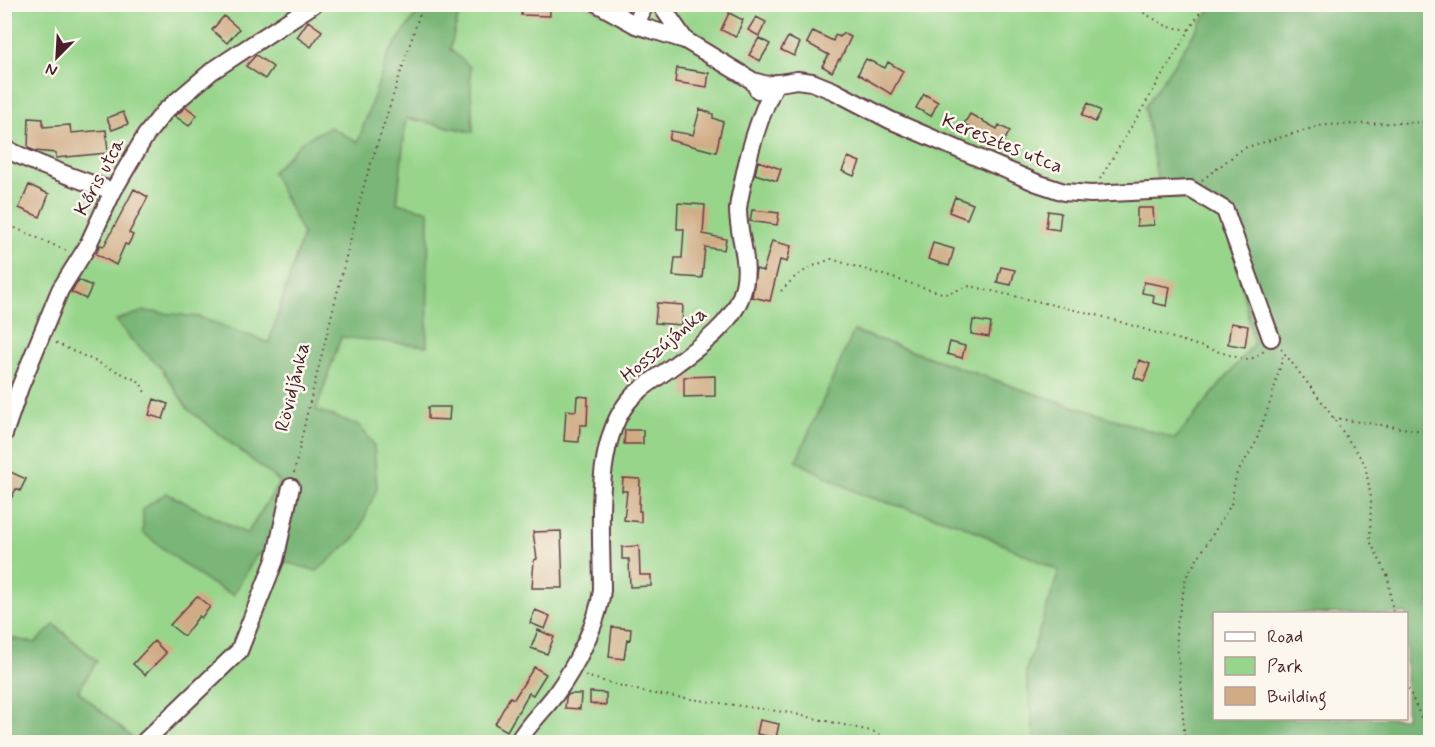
<svg xmlns="http://www.w3.org/2000/svg" width="1435" height="747" font-family="Mynerve,sans-serif">
<style>
.green{fill:#97d58b;stroke:#707a5b;stroke-width:1.5}
.forest{fill:#79b677;stroke:#626a51;stroke-width:1.5;fill-rule:evenodd}
.building{fill:#d0ab85}
.lines{fill:none;stroke-linecap:round;stroke-linejoin:round}
.minor-casing{stroke:#643d44;stroke-width:20}
.path{stroke:#643d44;stroke-width:2;stroke-dasharray:1.5 4.5;stroke-linecap:butt}
.minor{stroke:#fff;stroke-width:16}
.labels{text-anchor:middle;dominant-baseline:central;stroke-width:5;stroke-linejoin:round;paint-order:stroke}
.street-label{font-size:20px;fill:#4a1f2b;stroke:#fbf7ec}
</style>
<rect width="100%" height="100%" fill="#fbf7ec"/>
<filter id="ink" filterUnits="userSpaceOnUse"><feTurbulence type="fractalNoise" baseFrequency=".0167" numOctaves="2"/><feDisplacementMap in="SourceGraphic" scale="12" xChannelSelector="R" yChannelSelector="G"/><feConvolveMatrix kernelMatrix="1 2 1 2 8 2 1 2 1" color-interpolation-filters="sRGB"/></filter>
<filter id="wash" filterUnits="userSpaceOnUse"><feTurbulence type="fractalNoise" baseFrequency=".008" numOctaves="4" result="noise"/><feDisplacementMap in="SourceGraphic" scale="24" xChannelSelector="R" yChannelSelector="G"/><feGaussianBlur stdDeviation="1.35" result="paint"/><feColorMatrix in="noise" values="0 0 0 0 0 0 0 0 0 0 0 0 0 0 0 0 0 1.4 0 .05"/><feComposite in="paint" operator="in"/></filter>
<g filter="url(#wash)">
<rect width="100%" height="100%" fill="#f7e8d4"/>
<path class="green" d="M639 4 1213 5 1145 108 1220 205 1238 266 1254 344 1175 439 1029 392 855 331 862 495 960 524 1060 571 1026 671 1035 742H137L78 691 97 661 55 625 35 643 5 637 4 5H423L389 53 358 142 272 172 303 234 269 343 199 317 116 320 131 339 162 369 188 409 280 482 247 534 166 493 233 595 257 554 316 410 341 337 426 345 429 211 397 204 406 118 472 132 450 49 461 5H584L620 19Z"/>
<path class="forest" d="M423 5H461L450 49 470 67 473 132 406 118 397 203 429 211 427 346 341 337 316 410 359 425 374 445 377 488 357 536 317 571 257 554 233 595 205 580 143 533V509L166 493 247 534 280 482 188 409 162 369 131 339 116 320 145 311 199 317 269 343 303 234 272 172 304 140 330 127 358 142 389 53Z
M1213 5H1430V742H1035L1026 671 1059 571 960 524 862 495 796 461 854 331 1029 392 1175 439 1254 344 1238 266 1220 205 1160 195 1145 107ZM1214 614H1406V718H1214Z
M54 625 97 661 78 691 137 742H5L4 637 35 643Z"/>
<g id="blocks">
<path class="building" d="M522 4H550V16L521 15Z
M729 13 743 20 736 37 721 30Z
M224 16 239 29 227 43 212 30Z
M756 17 766 22 759 36 748 30Z
M308 21 322 31 311 47 297 37Z
M813 31 833 41 835 35 840 37 843 33 851 37 840 60 839 59 832 72 822 66 829 55 807 43Z
M788 37 800 43 794 56 781 50Z
M759 38 770 44 760 61 749 55Z
M256 55 273 67 265 79 246 66Z
M866 59 885 68 888 62 903 71 891 94 858 74Z
M677 68 709 73 707 87 675 82Z
M924 94 938 102 931 116 916 108Z
M1088 103 1101 111 1095 122 1082 115Z
M186 107 197 115 189 126 175 116Z
M700 109 713 114V118L723 122 716 152 669 140 671 131 693 135Z
M123 112 128 124 112 130 107 118Z
M970 114 997 129 999 125 1010 131 1001 146 964 124Z
M29 118 43 119V127L70 125 71 133 106 130 108 153 56 158V153L35 151 28 148Z
M848 157 860 162 854 176 842 171Z
M758 161 781 169 777 181 755 174Z
M29 185 49 194 40 217 19 208Z
M134 189 148 197 129 233 133 235 128 245 125 244 116 265 96 254 100 245 104 246Z
M955 197 973 204 967 219 949 212Z
M678 203 705 205 703 234 726 239 724 250 705 247 702 278 673 276 675 258H682L684 229H677Z
M1137 208H1153L1154 225 1137 226Z
M752 210 779 213 777 225 750 221Z
M1048 211 1061 213 1059 230 1046 228Z
M772 241 791 246 787 262 780 260 770 301 752 297 756 269 763 271Z
M933 243 954 249 949 266 928 259Z
M1001 267 1015 270 1011 285 997 282Z
M79 280 92 286 86 299 71 292Z
M1144 282 1170 287 1167 306 1153 303 1154 295 1142 293Z
M657 303 683 305 682 325 655 323Z
M973 320 991 323 989 337 971 334Z
M1231 323 1248 326 1245 347 1228 344Z
M950 342 965 346 962 358 947 354Z
M1139 360 1150 364 1144 381 1134 377Z
M715 376V396L684 397V377Z
M577 396 588 397 587 425H580L579 442 564 441 566 410 576 411Z
M154 399 168 404 163 419 149 415Z
M428 407H450L449 420 428 419Z
M625 430H643V444H624Z
M4 469 26 479 20 491 16 489 4 512Z
M623 478 640 479 639 511H641V522L624 520 627 491H622Z
M561 531 563 588H532L534 560 537 559 533 532Z
M639 546 640 575H651V586L630 587 629 559H622V547Z
M197 596 210 607 201 618 199 616 184 636 170 625Z
M535 610 550 616 545 629 530 623Z
M612 627 631 629 630 640 627 639 624 659 609 657Z
M538 630 554 637 547 654 531 648Z
M154 641 166 653 145 675 133 664Z
M534 667 546 674 533 695 529 693 507 731 495 724 510 697 514 699Z
M590 692 606 693V705L590 704Z
M569 694H581L580 709 565 708 566 698Z
M760 720 779 724 776 738 757 734Z"/>
</g>
</g>
<g filter="url(#ink)">
<use href="#blocks" fill-opacity="0" stroke="#643d44" stroke-width="1.5"/>
<g class="lines">
<g class="minor-casing">
<path id="minor" d="M598 4 636 25 645 4
M660 4 685 40 753 81 758 90
M636 25 685 40
M753 81 767 85 797 80 812 82 834 91 890 120 1037 183 1064 192 1091 194 1190 189 1225 210 1271 338
M4 148C40 166 76 179 113 191
M4 434 20 387 60 290 87 247 113 191 146 135 165 111 212 71 314 4
M144 742 239 651 275 560 291 487
M518 742C528 724 543 711 555 695 575 668 598 623 602 590 602 533 591 439 633 396 646 384 663 374 677 363 700 346 729 326 740 299 754 265 738 242 738 209 739 198 742 188 744 177 751 144 760 114 776 83"/>
</g>
<path class="path" d="M1128 4 1168 27 1191 30
M1100 179 1205 4
M1202 180 1244 148 1323 125 1430 122
M4 223 67 251
M781 291 796 276 811 267 831 259 945 294 970 286 1097 315 1246 360 1256 357 1264 351
M56 343 140 382 146 395
M1281 349 1323 403 1365 464 1371 498 1370 541 1388 577 1393 614
M1333 418 1430 432
M294 473 306 418 364 185 423 4
M585 676 648 693 791 713 875 732 886 739 902 741 924 737 946 741 999 742
M1406 683 1422 720 1430 734
M1185 742 1176 630 1186 577 1231 505 1236 475 1255 444 1271 400 1284 353"/>
<use href="#minor" class="minor"/>
</g>
</g>
<g class="labels">
<g class="street-label">
<text transform="translate(1002 144) rotate(22)">Keresztes utca</text>
<text transform="translate(100 177) rotate(-62)">Kőris utca</text>
<text transform="translate(664 345) rotate(-40)">Hosszújánka</text>
<text transform="translate(293 387) rotate(-76)">Rövidjánka</text>
</g>
</g>
<rect width="1435" height="747" fill="none" stroke="#fbf7ec" stroke-width="24"/>
<rect x="1213" y="612" width="195" height="108" fill="#fbf7ec" stroke="#b4a19f" stroke-width="1.5"/>
<rect x="1225" y="632" width="30" height="9" fill="#ffffff" stroke="#b4a19f" stroke-width="1.5"/>
<text x="1267" y="642" font-size="18" fill="#4a1f2b">Road</text>
<rect x="1225" y="657" width="30" height="18" fill="#97d58b" stroke="#b4a19f" stroke-width="1.5"/>
<text x="1267" y="672" font-size="18" fill="#4a1f2b">Park</text>
<rect x="1225" y="687" width="30" height="18" fill="#d0ab85" stroke="#b4a19f" stroke-width="1.5"/>
<text x="1267" y="702" font-size="18" fill="#4a1f2b">Building</text>
<g transform="translate(57 57) rotate(204)" stroke="#fbf7ec" stroke-width="4.5" paint-order="stroke">
<path d="M0-4.5L10 22L0 15L-10 22Z" fill="#4a1f2b"/>
<text y="-9" font-size="16" font-weight="bold" text-anchor="middle" fill="#4a1f2b">N</text>
</g>
</svg>
